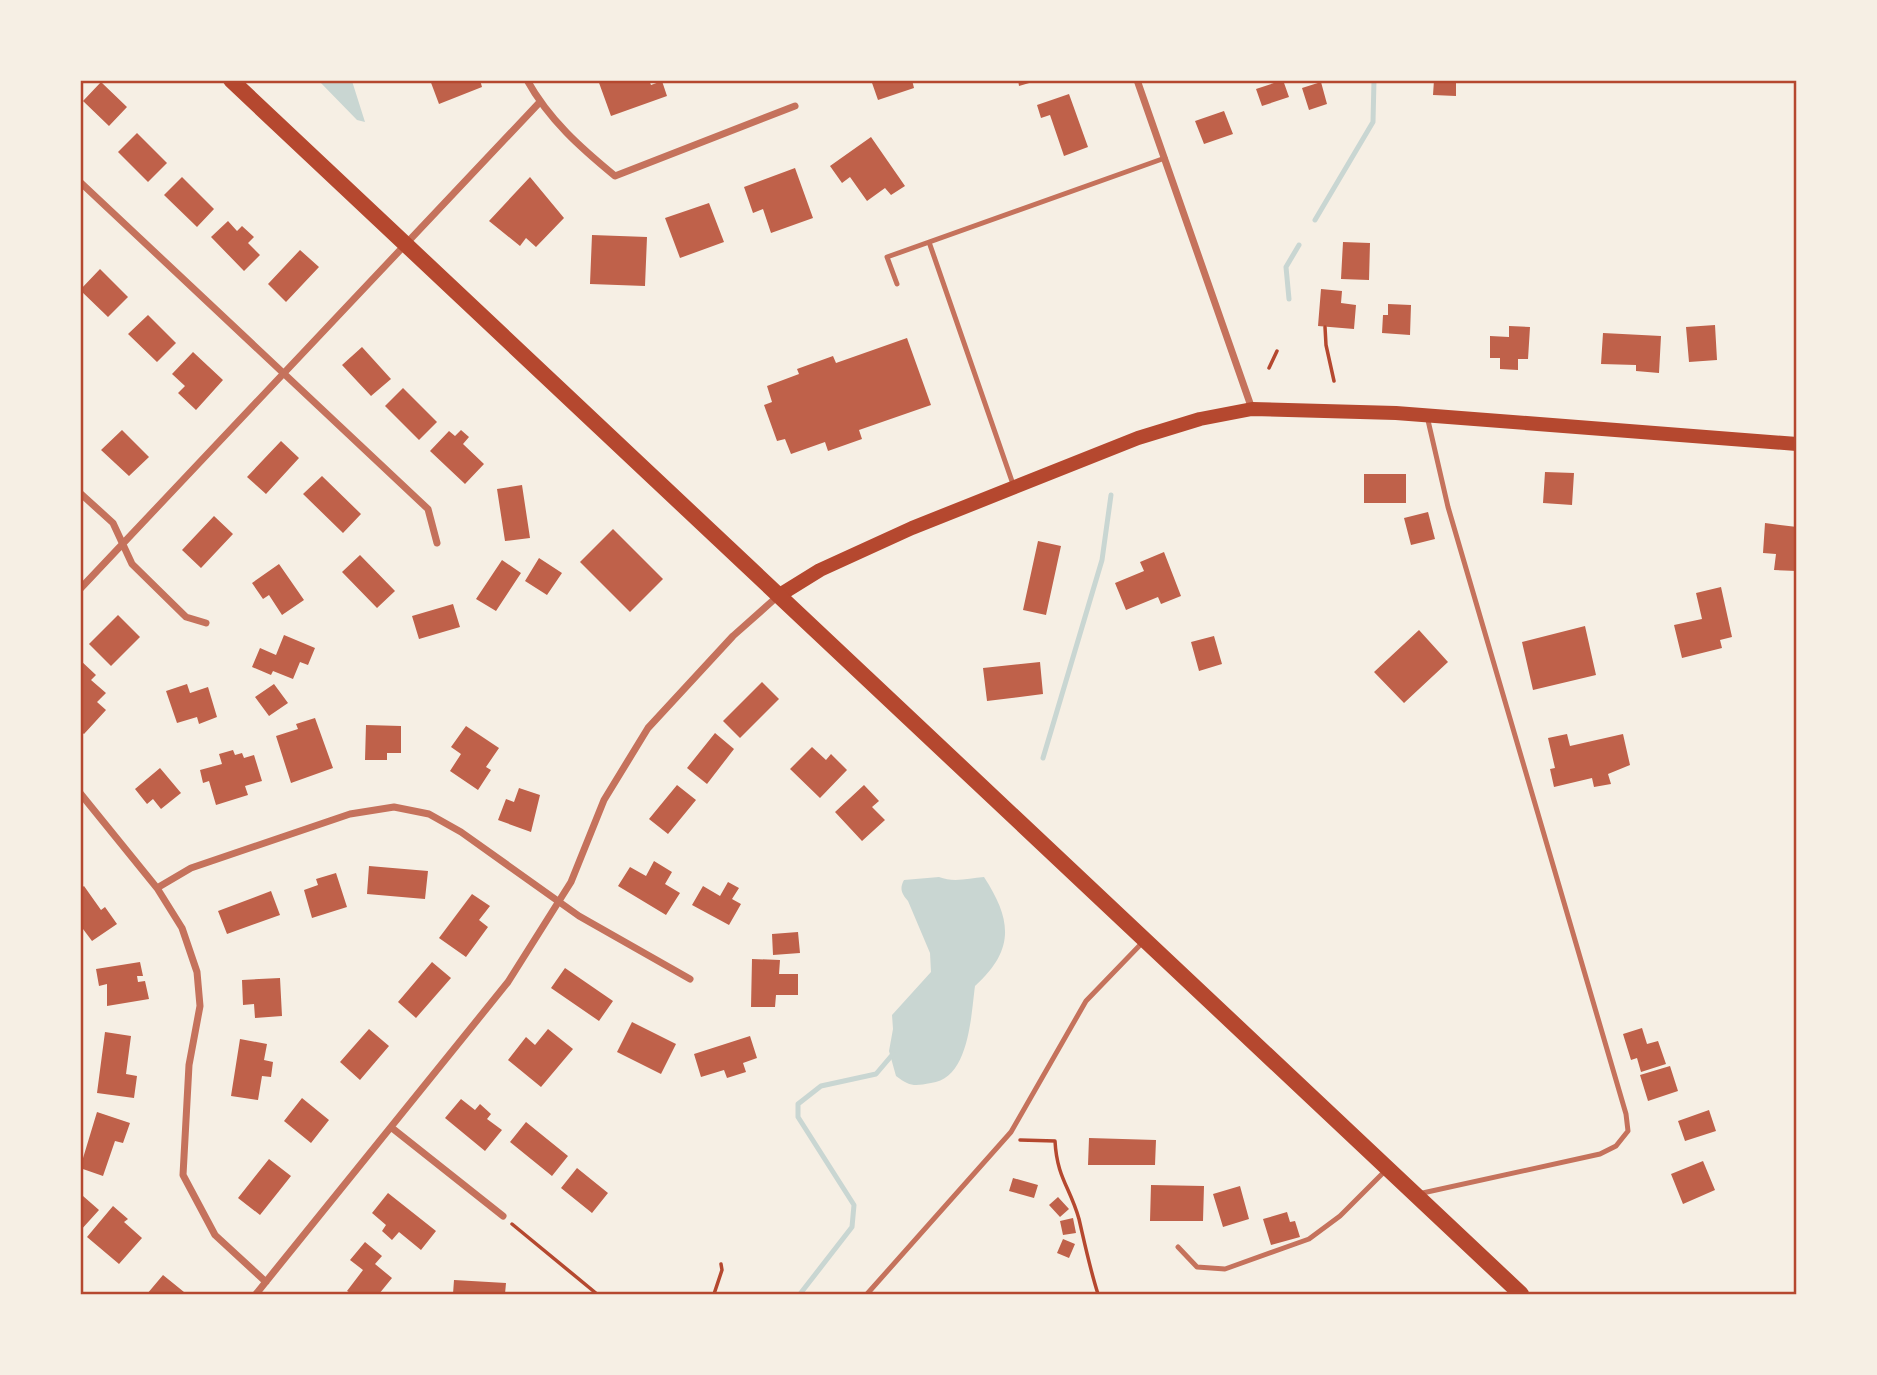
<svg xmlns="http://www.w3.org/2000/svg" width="1877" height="1375" font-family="'Fira Sans Condensed',sans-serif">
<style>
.water{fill:#c9d6d2}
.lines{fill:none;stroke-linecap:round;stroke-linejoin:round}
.stream{stroke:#c9d6d2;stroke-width:5}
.building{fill:#bf614a}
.path{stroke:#b5482f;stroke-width:3.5}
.service{stroke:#c5725c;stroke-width:5}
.minor{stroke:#c5725c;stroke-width:7}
.secondary{stroke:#b5482f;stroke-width:14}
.primary{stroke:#b5482f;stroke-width:16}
.neatline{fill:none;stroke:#b5482f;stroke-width:2.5}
</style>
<rect width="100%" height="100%" fill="#f6efe4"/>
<path class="water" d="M319 81H352L365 122 357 120Z
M939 877C954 883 969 878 984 877 1012 920 1015 950 975 986 971 1016 969 1079 931 1083 915 1086 910 1087 896 1076L889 1051 893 1029 892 1015 931 972 930 953 908 901C902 894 899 889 904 880Z"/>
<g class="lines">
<path class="stream" d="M1315 220 1373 122 1374 80
M1289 299 1286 267 1299 245
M1043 758 1102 560 1111 495
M800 1294 852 1227 854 1205 798 1117V1104L821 1086 876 1074 893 1054"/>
</g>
<path class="building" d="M430 80H480L482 87 439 104Z
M598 80H649L651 85 662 81 667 96 611 116Z
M871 80H912L914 88 878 100Z
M1018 80H1035L1036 81 1019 86Z
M1283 80 1289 97 1262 106 1256 89Z
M1434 80H1456V96L1433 95Z
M101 82 127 107 109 126 83 101Z
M1321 82 1327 104 1309 110 1302 88Z
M1069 94 1088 147 1064 156 1050 115 1041 118 1037 105Z
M1224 111 1233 134 1204 144 1195 121Z
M137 133 167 163 148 182 118 152Z
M871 137 905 186 891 195 885 188 867 201 850 177 842 183 830 166Z
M795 168 813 218 771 233 763 209 753 213 744 187Z
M182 177 214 209 197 227 164 195Z
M530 177 564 218 536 247 526 238 520 246 489 221Z
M709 203 724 242 680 258 665 218Z
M228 221 237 231 242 226 254 237 248 243 260 255 244 271 211 237Z
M592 235 647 237 645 286 590 284Z
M1343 242 1370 243 1369 280 1341 279Z
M300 250 319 267 286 302 268 284Z
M100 269 128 297 108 317 80 290Z
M1321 289 1342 291 1341 303 1356 305 1354 329 1318 326Z
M1388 304 1411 305 1410 335 1382 333 1383 315H1388Z
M148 315 176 343 157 362 128 334Z
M1715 325 1717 360 1689 362 1686 327Z
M1509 326 1530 327 1528 359H1518V370L1500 369V358H1490V336L1509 337Z
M1603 333 1661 336 1659 373 1636 371V365L1601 364Z
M907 338 931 405 859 430 862 439 828 451 825 442 791 454 785 439 777 441 764 405 772 402 767 386 799 374 797 369 833 356 836 363Z
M362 347 391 379 371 396 342 365Z
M193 352 223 380 196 410 178 393 185 386 172 374Z
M403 388 437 422 419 440 385 406Z
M122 430 149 457 129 476 101 450Z
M461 430 469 437 463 444 484 464 465 484 430 451 449 431 455 436Z
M281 441 299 458 266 494 247 477Z
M1545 472 1574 473 1572 505 1543 503Z
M1364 474H1406V503H1364Z
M322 476 361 514 343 533 303 494Z
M522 485 530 538 505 541 497 489Z
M1428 512 1435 539 1411 545 1404 518Z
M214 516 233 534 201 568 182 550Z
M1765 523 1797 527V571L1774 570 1776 554 1763 553Z
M613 529 663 579 630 612 580 562Z
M1038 541 1061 546 1046 615 1023 610Z
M1164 552 1181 596 1161 604 1158 597 1126 610 1115 583 1144 571 1140 562Z
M360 555 395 591 377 608 342 572Z
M539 558 562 573 547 595 525 581Z
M502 560 521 573 496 611 476 599Z
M279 564 304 600 282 615 269 595 263 599 252 583Z
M1721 587 1732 637 1720 640 1722 648 1682 658 1674 625 1702 619 1696 593Z
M453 604 460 627 419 639 412 616Z
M118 615 140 637 111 666 89 644Z
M1585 626 1596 675 1533 690 1522 642Z
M1419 630 1448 662 1404 703 1374 672Z
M284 635 315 648 308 665 300 662 293 679 273 671 271 675 252 667 260 648 276 655Z
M1214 636 1222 664 1199 671 1191 642Z
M80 660 96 675 91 680 106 693 97 702 106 710 84 734 80 731Z
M1040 662 1043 694 987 701 983 668Z
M762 682 779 699 740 738 723 721Z
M187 684 190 693 208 687 217 717 199 724 197 717 177 723 166 691Z
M274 684 288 703 269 716 255 697Z
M315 718 333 768 291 783 276 736 298 729 296 724Z
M366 725 401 726V753H387V760H365Z
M466 726 499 748 486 767 491 770 478 790 450 771 461 754 451 747Z
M715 733 734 749 707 784 687 768Z
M1567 734 1570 746 1623 734 1630 765 1608 774 1611 784 1594 787 1592 778 1554 787 1550 769 1555 768 1548 738Z
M812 747 826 760 831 754 847 770 820 798 790 769Z
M233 750 235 755 242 753 244 758 254 755 262 781 245 786 248 795 216 805 209 781 203 783 200 770 222 764 219 754Z
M160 768 181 793 161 809 153 799 147 804 135 789Z
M677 785 696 800 668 834 649 819Z
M864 785 879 801 872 807 885 820 862 841 835 812Z
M519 788 540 795 531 832 498 820 506 799 514 802Z
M654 861 672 872 665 884 680 893 666 915 618 886 630 867 646 876Z
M369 866 428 871 425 899 367 894Z
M336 873 347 907 312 918 304 890 318 885 316 879Z
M728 882 739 888 732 899 741 904 729 925 692 905 703 886 720 896Z
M84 886 101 910 105 907 117 924 92 941 80 925V889Z
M271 891 280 915 227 934 218 911Z
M472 894 490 906 479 920 488 927 466 957 439 938Z
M798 932 800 953 773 955 772 934Z
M752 959 780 960 779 974H798V995H776L775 1007H751Z
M140 962 143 976H137L138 982 145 981 149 999 107 1006V984L99 986 96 969Z
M432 962 451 978 416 1018 398 1002Z
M565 968 613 1001 599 1021 551 988Z
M280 978 282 1016 255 1018 254 1004 243 1005 242 980Z
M632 1022 676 1044 661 1074 617 1052Z
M1642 1028 1647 1044 1658 1041 1666 1064 1641 1072 1637 1058 1631 1060 1623 1034Z
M369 1029 389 1046 360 1080 340 1062Z
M548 1029 573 1049 541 1087 508 1060 526 1037 535 1045Z
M105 1032 131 1036 126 1074 137 1076 134 1098 97 1093Z
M750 1036 757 1058 743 1063 746 1072 727 1078 724 1070 701 1077 694 1054Z
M240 1039 267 1044 264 1060 273 1062 271 1077 262 1076 258 1100 231 1096Z
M1670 1066 1678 1091 1648 1101 1640 1075Z
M302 1098 329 1120 311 1143 284 1121Z
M461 1099 475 1110 480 1104 491 1114 487 1119 502 1130 485 1151 445 1118Z
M1709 1110 1716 1131 1685 1141 1678 1121Z
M97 1112 130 1123 123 1143 115 1141 103 1176 80 1168Z
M526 1122 568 1156 552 1176 510 1142Z
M1089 1138 1156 1140 1155 1165H1088Z
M269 1159 291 1176 260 1215 238 1198Z
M1703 1161 1715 1190 1683 1204 1671 1174Z
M577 1168 608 1193 592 1213 561 1188Z
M1013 1178 1038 1185 1034 1198 1009 1191Z
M1151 1185 1204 1186 1203 1221H1150Z
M1240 1186 1249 1219 1223 1227 1213 1194Z
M388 1193 436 1231 421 1250 399 1232 392 1240 382 1231 386 1225 372 1213Z
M83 1196 99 1210 80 1231V1199Z
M1058 1197 1069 1209 1060 1217 1049 1205Z
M113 1206 128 1219 124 1222 142 1238 119 1264 87 1237Z
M1287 1212 1290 1222 1295 1221 1300 1237 1271 1245 1263 1219Z
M1073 1218 1076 1233 1063 1235 1060 1221Z
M1063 1239 1075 1244 1069 1258 1057 1253Z
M365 1242 382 1256 375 1264 392 1278 379 1294H352L347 1291 363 1270 350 1260Z
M163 1275 184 1292 182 1294H147Z
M454 1280 506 1283 505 1294H453Z"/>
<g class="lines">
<path class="path" d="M1325 327 1326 345 1334 381
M1269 368 1277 351
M1020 1140 1055 1141C1057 1178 1070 1187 1079 1219 1085 1245 1090 1269 1098 1294
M512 1224 597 1294
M714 1294 722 1270 721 1264"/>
<path class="service" d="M929 242 1014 487
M897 284 887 257 1165 158
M1418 1194 1600 1154 1616 1146 1628 1131 1626 1114 1448 507 1427 416
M1178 1247 1197 1267 1225 1269 1309 1239 1340 1216 1385 1171
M867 1294 1011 1132 1086 1001 1142 943"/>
<path class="minor" d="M527 80C549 120 581 148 615 176L795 106
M1137 80 1252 409
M80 182 428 509 437 543
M80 493 113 523 132 564 186 617 206 623
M80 589 539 103
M80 793 157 888 182 928 197 972 200 1006 189 1065 183 1175 215 1235 266 1282
M157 888 191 868 350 814 394 807 429 814 461 832 579 916 690 979
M392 1128 503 1216
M256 1294 508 982 571 882 604 800 648 728 733 636 778 596"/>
<path class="secondary" d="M778 596 820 570 912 528 1138 438 1200 419 1252 409 1396 413 1797 444"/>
<path class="primary" d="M231 80 1521 1294"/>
</g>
<rect width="1877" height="1375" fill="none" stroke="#f6efe4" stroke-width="164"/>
<rect x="82" y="82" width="1713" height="1211" class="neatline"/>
</svg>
